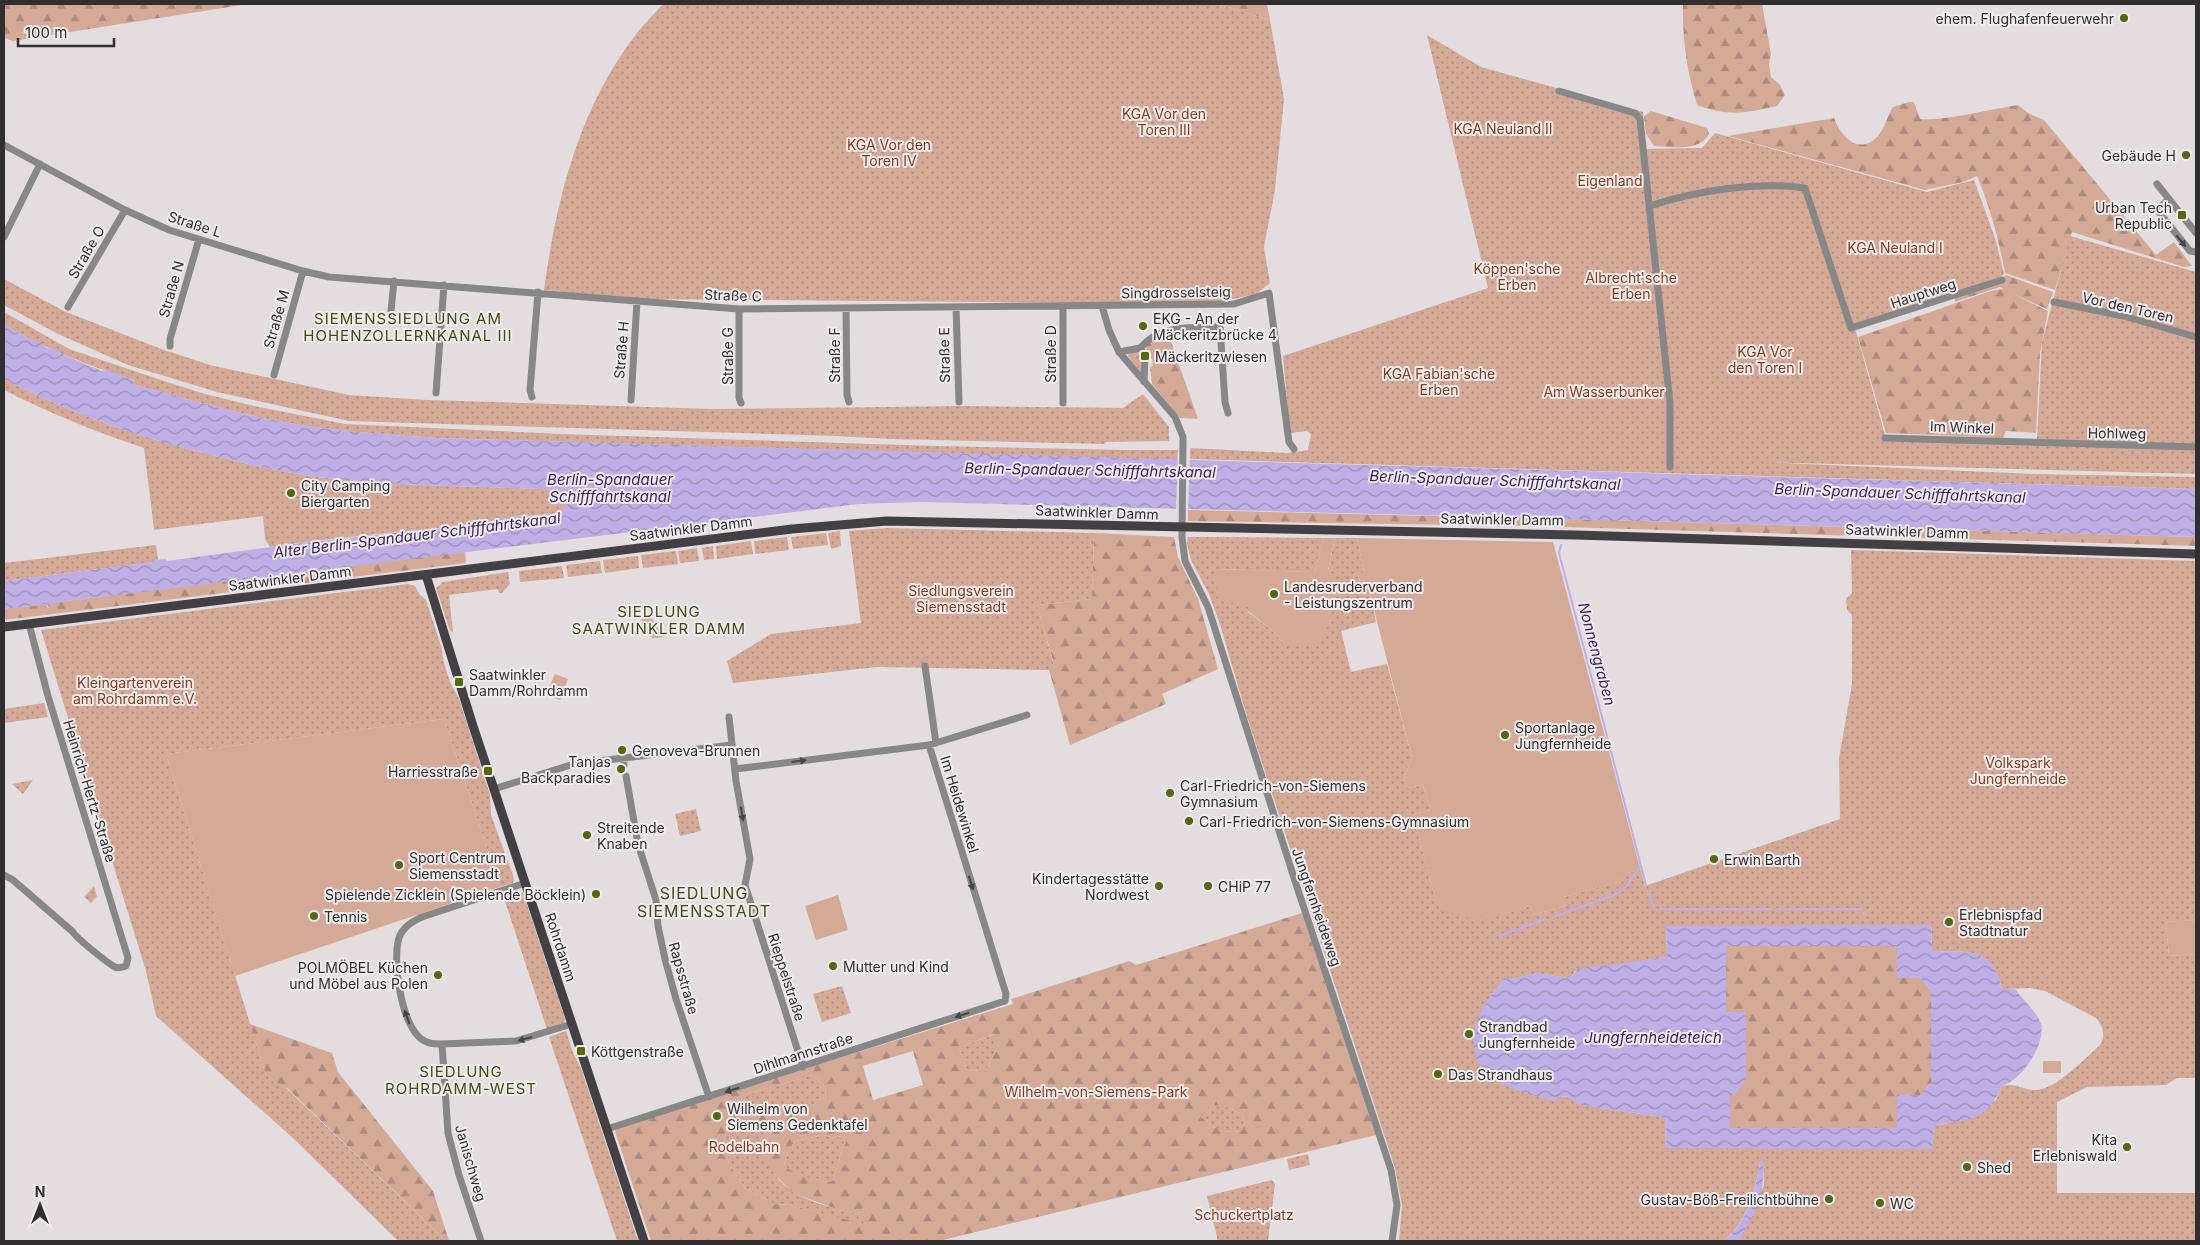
<svg xmlns="http://www.w3.org/2000/svg" width="2200" height="1245" font-family="Inter,sans-serif">
<style>
.green{fill:url(#green-dots);fill-rule:evenodd}
.forest{fill:url(#forest-firs);fill-rule:evenodd}
.pitch{fill:#d5a998}
.water{fill:url(#water-waves);fill-rule:evenodd}
.pier{fill:#e3dde0}
.lines{fill:none;stroke-linecap:round;stroke-linejoin:round}
.stream{stroke:#beafe6;stroke-width:2}
.minor{stroke:#888788;stroke-width:7}
.major{stroke:#434043;stroke-width:9}
.oneway{fill:#474445}
.poi-dot{fill:#566711;stroke:#f0ebed;stroke-width:2}
.labels{text-anchor:middle;dominant-baseline:central;stroke-width:4;stroke-linejoin:round;paint-order:stroke}
.poi-label{font-size:14px;fill:#312e2f;stroke:#f0ebed;text-anchor:start}
.park-label{font-size:14px;fill:#853c1d;stroke:#f0ebed}
.street-label{font-size:14px;fill:#312e2f;stroke:#f0ebed}
.neighbourhood-label{font-size:15px;letter-spacing:1px;fill:#3f4c14;stroke:#f0ebed}
.water-label{font-size:15px;font-style:italic;fill:#371e5e;stroke:#f0ebed}
.quarter-label{font-size:16px;letter-spacing:1px;fill:#3f4c14;stroke:#f0ebed}
</style>
<defs>
<pattern id="green-dots" width="8" height="8" patternUnits="userSpaceOnUse" patternTransform="scale(1.25)"><rect width="8" height="8" fill="#d5a998"/><path d="M2 2h.1M6 6h.1" fill="none" stroke="#ad8a7c" stroke-width="1.8" stroke-linecap="round"/></pattern>
<pattern id="forest-firs" width="22" height="20" patternUnits="userSpaceOnUse" patternTransform="scale(1.25)"><rect width="22" height="20" fill="#d5a998"/><path d="M5 1l3.5 6h-7zM16 11l3.5 6h-7z" fill="#ad8a7c"/></pattern>
<pattern id="water-waves" width="16" height="10" patternUnits="userSpaceOnUse" patternTransform="scale(1.25)"><rect width="16" height="10" fill="#beafe6"/><path d="M0 5q4-4 8 0t8 0" fill="none" stroke="#9b8fbb"/></pattern>
</defs>
<rect width="100%" height="100%" fill="#e3dde0"/>
<path class="green" d="M663 4H1217L1270 20 1284 99 1275 190 1264 247 1270 283 1256 294 1224 301 1108 303 638 299 544 290C556 202 577 115 631 41 640 28 652 16 663 4Z
M1427 35 1481 67 1643 112 1645 149 1702 148 1715 133 1927 192 1974 180 1996 241 2004 274 2000 277 1855 328 1885 435 2037 440 2042 342 2070 236 2196 272V474L1763 462 2036 474 2196 477V489L1190 459V448L1288 453 1308 450 1311 434 1307 431 1290 433 1283 356 1488 288Z
M4 279 66 312 164 350 210 365 349 395 428 400 711 409 966 406 1123 408 1143 394 1169 427V441L1106 442 1104 444 892 439 836 436 349 421 217 392 128 365 58 334 4 305Z
M4 312 69 349 167 382 205 394 254 406 345 424 562 434 937 446 1125 450H1178L1177 460 437 438C392 435 346 432 301 425 244 416 190 400 135 385L133 384 134 380C88 366 45 348 4 325Z
M1137 351 1141 356V372L1128 356 1130 352Z
M4 379C74 416 151 441 228 459 264 468 300 476 336 479 410 487 486 486 560 490L566 495 567 503 562 512C539 518 514 513 491 522 417 531 343 536 270 547L265 539 263 516 154 530 144 448C96 432 49 413 4 390Z
M887 528 1094 533 1092 599 1037 605 1055 669 1049 670 877 667 733 683 727 661 771 634 861 623 849 531Z
M840 531 841 546 831 549 828 533Z
M826 533 828 545 793 549 791 537Z
M787 537 789 550 755 554 754 541Z
M1188 537 1323 538 1315 572 1215 569 1250 608 1248 612 1268 627 1286 646 1331 620V590L1335 574H1331L1328 571 1335 538H1357L1364 572 1358 576 1362 591 1369 589 1376 622 1341 631 1351 672 1387 664 1412 758 1404 776 1407 788 1423 785 1430 810 1413 814 1436 902 1453 913 1487 918 1530 906 1533 915 1565 906 1563 897 1613 883 1638 869 1639 864 1645 886 1840 819 1839 758 1852 684V615L1847 610 1846 599 1852 593 1851 550 2196 561V920L2166 922 2169 956 2196 954V1078H2177L2166 1085 2087 1087 2057 1102V1193H2196V1241H1739L1764 1185 1763 1160 1760 1162C1756 1189 1746 1226 1722 1241H1399L1402 1205 1395 1168 1247 717 1220 624 1209 594 1191 560 1187 544ZM1931 925 1932 951C1966 951 1994 948 2002 989L2030 988 2045 991 2096 1018C2103 1026 2106 1035 2100 1045 2085 1058 2057 1089 2036 1090 2023 1090 2016 1082 2002 1086L1996 1100 1945 1124 1935 1125 1932 1148H1666L1665 1119 1662 1117 1581 1105 1571 1098 1509 1087 1491 1077 1479 1062 1491 994 1503 982 1538 973 1567 978 1572 976 1575 971 1667 957 1666 927Z
M751 541 753 554 717 559 716 546Z
M156 545 158 559 154 562 4 581V563Z
M713 546 714 559 704 560 702 548Z
M697 548 699 561 680 563 678 551Z
M676 551 678 564 643 568 641 555Z
M638 556 639 568 605 573 603 560Z
M600 561 602 573 568 577 566 565Z
M562 566 564 578 520 582 519 571Z
M508 572 510 584 502 593H499L498 589 449 595 453 632 450 631 436 588 443 582Z
M408 584 415 586 420 595 426 600 441 646 444 663 450 682 459 699 490 795 491 815 514 878 513 883 500 887 444 719 166 754 266 1075 285 1089 286 1088 446 1241H398L294 1139 156 1016 146 971 41 630Z
M649 614 663 637 652 638 641 619Z
M44 703 48 717 4 723V709Z
M33 780 23 794 12 784Z
M696 809 701 831 680 836 675 814Z
M94 886 97 896 91 903 84 897Z
M517 890 523 893 565 1019 564 1023 547 1029 503 895Z
M842 986 851 1013 822 1022 813 994Z
M566 1031 573 1053 581 1068 638 1241H617L549 1037Z
M996 1034 999 1043 986 1071 967 1070 959 1047Z
M813 1075 825 1087 826 1102C817 1102 813 1106 806 1110 795 1117 749 1109 736 1106L738 1097Z
M1209 1104 1225 1106 1243 1115 1244 1125 1241 1131C1221 1134 1216 1129 1201 1117Z
M729 1117 764 1131C767 1143 770 1167 776 1176 793 1201 838 1209 866 1216L864 1225 790 1205 774 1204 745 1188 729 1164 724 1142Z
M824 1135 834 1138 842 1136 845 1138 846 1143 842 1149 833 1181C820 1184 792 1176 784 1164L789 1149 795 1141Z
M1308 1154 1310 1165 1289 1170 1287 1159Z
M1272 1180 1275 1184 1268 1241H1218L1207 1196Z"/>
<path class="forest" d="M4 4H248L13 41 4 38Z
M1217 4H1267L1270 20Z
M1683 4H1762L1771 54 1769 64 1771 77 1780 85 1785 95 1777 106C1745 113 1730 117 1697 105 1687 72 1682 38 1683 4Z
M1909 102H1914L1920 119C1946 121 1991 109 2018 105L2028 113 2044 120 2156 255 2174 242 2192 266 2184 267 2072 232 2055 290 2005 273C1999 240 1990 207 1977 176L1963 182 1925 190 1728 136 1834 118C1841 137 1859 156 1878 136 1885 128 1887 116 1893 107Z
M1651 111 1707 128 1709 134C1699 152 1672 147 1654 146L1646 134 1644 116Z
M2006 275 2053 292 2047 309 2013 294 2048 311 2040 353 2036 433 2006 431 2003 438 1886 433 1858 337 1991 291 2003 289 2000 287 1955 302V297L1998 280Z
M1168 333 1197 416 1198 419 1180 418 1152 384 1150 367 1153 366 1152 359H1150L1149 353 1145 347 1150 340Z
M1188 510 1562 519 1566 522 1570 519 2196 537V546L1529 526 1188 521Z
M1094 533 1174 537 1178 557 1198 599 1218 669 1162 694 1166 704 1070 745 1049 670 1055 668 1037 605 1092 599Z
M465 551 466 563 4 620V609L46 604 48 608 50 603Z
M1302 913 1376 1135 939 1241H651L614 1128 1013 1004 1011 999 1129 961 1136 965ZM995 1034 999 1043 986 1071 967 1070 959 1047ZM913 1051 923 1085 873 1100 863 1066ZM813 1075 825 1087 826 1101 817 1102 815 1105 806 1108V1111L782 1113 736 1106 738 1097ZM1210 1105 1225 1106 1243 1115 1244 1125 1241 1131C1221 1134 1216 1129 1201 1117ZM729 1117 764 1131 763 1155 775 1175 793 1193 839 1210 865 1216 864 1224 790 1205 774 1204 745 1188 729 1164 724 1142ZM824 1135 834 1138 842 1136 845 1138 846 1143 842 1149 833 1181C822 1184 790 1174 784 1164L789 1149 795 1141Z
M1726 946H1897L1920 978 1931 990V1083L1920 1095 1897 1128 1730 1129V1095L1746 1012H1726Z
M250 1024 332 1053 338 1072 433 1191 449 1241H446L287 1088 285 1089 266 1075Z"/>
<path class="pitch" d="M1323 538H1335L1328 570 1331 574H1336V590H1331L1332 621 1315 646H1286L1268 627 1248 611 1250 608 1218 598 1215 569 1315 572Z
M1357 538 1553 542 1639 864V869L1613 883 1563 897 1565 906 1533 915 1530 906C1505 913 1478 926 1453 913 1447 910 1441 906 1436 902L1413 814 1430 810 1423 785 1407 788 1404 776 1412 758 1369 590 1362 591 1358 573 1364 572Z
M555 674 568 679 560 700 546 695Z
M444 719 500 887 235 976 166 754Z
M838 895 848 930 816 940 805 906Z
M2196 920V954L2169 956 2166 922Z
M2043 1061H2061V1073H2043Z"/>
<path class="water" d="M4 325 28 338 42 343 47 348C61 350 55 349 66 356L102 371 108 370 134 380 133 384 135 385C190 400 244 416 301 425 346 432 392 435 437 438L2196 489V537L1570 519 1566 522 1562 519 922 502 859 504 51 603 50 608 46 604 4 609V581L154 562 155 560 166 559 167 561 293 544 491 522C514 513 539 518 562 512L567 503 566 495 560 490C486 486 410 487 336 479 300 476 264 468 228 459 151 441 74 416 4 379Z
M1865 925H1931L1932 951C1968 952 1993 946 2002 989H2015C2022 998 2038 1014 2041 1024 2046 1044 2022 1080 2002 1086 1987 1121 1969 1120 1935 1125L1932 1149 1666 1148 1665 1120 1662 1117 1581 1105 1571 1098 1562 1096 1553 1101C1534 1095 1512 1091 1495 1080 1454 1051 1480 1004 1506 977L1510 979 1538 973 1567 978 1572 976 1578 969 1667 957 1666 926ZM1726 946H1897V978H1920L1931 990V1083L1920 1095H1897V1128H1730V1095H1734L1746 1080V1012H1726Z
M1763 1160C1765 1199 1757 1208 1739 1241H1722C1747 1226 1756 1189 1760 1162Z"/>
<path class="pier" d="M1178 457H1190L1188 513 1176 512Z"/>
<g class="lines">
<path class="stream" d="M1561 545 1559 553 1646 885
M1648 894 1655 909
M1661 909H1771
M1778 909H1860L1865 915
M1556 916 1617 894 1627 886 1641 865
M1500 939 1502 935 1545 919"/>
<path class="minor" d="M1559 91 1635 113 1640 119 1670 403V467
M4 145 125 210 169 230 303 271 329 277 739 309 1234 304 1269 293 1289 442 1294 449
M2157 184 2196 233
M2169 199 2159 208 2158 211 2190 251 2196 252
M1650 206C1694 191 1758 181 1805 188L1851 328 2002 280
M4 237 40 164
M2054 302 2124 316 2196 337
M1102 306 1109 330 1119 352 1175 417 1183 437 1182 537 1185 561 1208 607 1294 878 1391 1170 1397 1205 1392 1241
M68 307 125 210
M956 307 959 402
M846 308 847 395 849 402
M739 309V398L741 403
M391 311 394 281
M170 346V339L199 239
M1140 348C1160 324 1191 328 1220 327L1225 402 1228 413
M1140 348 1145 356 1144 382
M1119 352 1140 348
M274 375 303 271
M436 393 444 285
M532 397 530 390 538 292
M631 400 637 301
M1063 403V306
M1885 438 2196 447
M925 666 936 743
M729 717 736 781 750 859 745 885 803 1067
M624 758V765
M735 769 929 745 1027 715
M626 776 638 844 656 900 658 926 665 959 676 999 709 1097
M494 789 574 764 732 745
M4 875 13 880 73 932C76 938 109 964 115 967 119 969 123 967 126 966L128 958 48 696 29 624
M525 883 422 917C413 921 402 928 399 938 392 961 401 1021 420 1038 427 1044 434 1044 442 1044L516 1041 572 1024
M442 1044 448 1133 459 1175 481 1241
M607 1129 1005 1001 1006 994 929 745"/>
<path class="major" d="M426 575 473 726 644 1241
M4 627 792 529 887 521 1576 535 2196 554"/>
</g>
<defs><path id="oneway-solid" d="M-6-.8H1V-3.2L6.5 0L1 3.2V.8H-6Z" transform="scale(1.25)"/></defs>
<g class="oneway">
<use href="#oneway-solid" transform="translate(2181 241) rotate(50)"/>
<use href="#oneway-solid" transform="translate(799 761) rotate(-7)"/>
<use href="#oneway-solid" transform="translate(742 814) rotate(80)"/>
<use href="#oneway-solid" transform="translate(971 883) rotate(72)"/>
<use href="#oneway-solid" transform="translate(962 1015) rotate(163)"/>
<use href="#oneway-solid" transform="translate(407 1017) rotate(-110)"/>
<use href="#oneway-solid" transform="translate(525 1039) rotate(165)"/>
<use href="#oneway-solid" transform="translate(732 1090) rotate(162)"/>
</g>
<g class="poi-dot">
<circle cx="2124" cy="18" r="5"/>
<circle cx="2186" cy="155" r="5"/>
<rect x="2177" y="210" width="10" height="10" rx="2.5"/>
<circle cx="1143" cy="326" r="5"/>
<rect x="1140" y="351" width="10" height="10" rx="2.5"/>
<circle cx="291" cy="493" r="5"/>
<circle cx="1274" cy="594" r="5"/>
<rect x="454" y="677" width="10" height="10" rx="2.5"/>
<circle cx="1505" cy="735" r="5"/>
<circle cx="622" cy="750" r="5"/>
<circle cx="621" cy="769" r="5"/>
<rect x="483" y="766" width="10" height="10" rx="2.5"/>
<circle cx="1170" cy="793" r="5"/>
<circle cx="1189" cy="821" r="5"/>
<circle cx="587" cy="835" r="5"/>
<circle cx="1714" cy="859" r="5"/>
<circle cx="399" cy="865" r="5"/>
<circle cx="1159" cy="886" r="5"/>
<circle cx="1208" cy="886" r="5"/>
<circle cx="596" cy="894" r="5"/>
<circle cx="314" cy="916" r="5"/>
<circle cx="1949" cy="922" r="5"/>
<circle cx="833" cy="966" r="5"/>
<circle cx="438" cy="975" r="5"/>
<circle cx="1469" cy="1034" r="5"/>
<rect x="576" y="1046" width="10" height="10" rx="2.5"/>
<circle cx="1438" cy="1074" r="5"/>
<circle cx="717" cy="1116" r="5"/>
<circle cx="2127" cy="1147" r="5"/>
<circle cx="1967" cy="1167" r="5"/>
<circle cx="1829" cy="1199" r="5"/>
<circle cx="1880" cy="1203" r="5"/>
</g>
<g class="labels">
<g class="poi-label">
<text x="2114" y="18" text-anchor="end">ehem. Flughafenfeuerwehr</text>
<text x="2176" y="155" text-anchor="end">Gebäude H</text>
<text x="2172" y="207" text-anchor="end">Urban Tech<tspan x="2172" dy="16">Republic</tspan></text>
<text x="1153" y="318">EKG - An der<tspan x="1153" dy="16">Mäckeritzbrücke 4</tspan></text>
<text x="1155" y="356">Mäckeritzwiesen</text>
<text x="301" y="485">City Camping<tspan x="301" dy="16">Biergarten</tspan></text>
<text x="1284" y="586">Landesruderverband<tspan x="1284" dy="16">- Leistungszentrum</tspan></text>
<text x="469" y="674">Saatwinkler<tspan x="469" dy="16">Damm/Rohrdamm</tspan></text>
<text x="1515" y="727">Sportanlage<tspan x="1515" dy="16">Jungfernheide</tspan></text>
<text x="632" y="750">Genoveva-Brunnen</text>
<text x="611" y="761" text-anchor="end">Tanjas<tspan x="611" dy="16">Backparadies</tspan></text>
<text x="478" y="771" text-anchor="end">Harriesstraße</text>
<text x="1180" y="785">Carl-Friedrich-von-Siemens<tspan x="1180" dy="16">Gymnasium</tspan></text>
<text x="1199" y="821">Carl-Friedrich-von-Siemens-Gymnasium</text>
<text x="597" y="827">Streitende<tspan x="597" dy="16">Knaben</tspan></text>
<text x="409" y="857">Sport Centrum<tspan x="409" dy="16">Siemensstadt</tspan></text>
<text x="1724" y="859">Erwin Barth</text>
<text x="1149" y="878" text-anchor="end">Kindertagesstätte<tspan x="1149" dy="16">Nordwest</tspan></text>
<text x="1218" y="886">CHiP 77</text>
<text x="586" y="894" text-anchor="end">Spielende Zicklein (Spielende Böcklein)</text>
<text x="1959" y="914">Erlebnispfad<tspan x="1959" dy="16">Stadtnatur</tspan></text>
<text x="324" y="916">Tennis</text>
<text x="843" y="966">Mutter und Kind</text>
<text x="428" y="967" text-anchor="end">POLMÖBEL Küchen<tspan x="428" dy="16">und Möbel aus Polen</tspan></text>
<text x="1479" y="1026">Strandbad<tspan x="1479" dy="16">Jungfernheide</tspan></text>
<text x="591" y="1051">Köttgenstraße</text>
<text x="1448" y="1074">Das Strandhaus</text>
<text x="727" y="1108">Wilhelm von<tspan x="727" dy="16">Siemens Gedenktafel</tspan></text>
<text x="2117" y="1139" text-anchor="end">Kita<tspan x="2117" dy="16">Erlebniswald</tspan></text>
<text x="1977" y="1167">Shed</text>
<text x="1819" y="1199" text-anchor="end">Gustav-Böß-Freilichtbühne</text>
<text x="1890" y="1203">WC</text>
</g>
<g class="park-label">
<text x="1164" y="113">KGA Vor den<tspan x="1164" dy="16">Toren III</tspan></text>
<text x="1503" y="128">KGA Neuland II</text>
<text x="889" y="144">KGA Vor den<tspan x="889" dy="16">Toren IV</tspan></text>
<text x="1610" y="180">Eigenland</text>
<text x="1895" y="247">KGA Neuland I</text>
<text x="1517" y="268">Köppen'sche<tspan x="1517" dy="16">Erben</tspan></text>
<text x="1631" y="277">Albrecht'sche<tspan x="1631" dy="16">Erben</tspan></text>
<text x="1765" y="351">KGA Vor<tspan x="1765" dy="16">den Toren I</tspan></text>
<text x="1439" y="373">KGA Fabian'sche<tspan x="1439" dy="16">Erben</tspan></text>
<text x="1604" y="391">Am Wasserbunker</text>
<text x="961" y="590">Siedlungsverein<tspan x="961" dy="16">Siemensstadt</tspan></text>
<text x="135" y="682">Kleingartenverein<tspan x="135" dy="16">am Rohrdamm e.V.</tspan></text>
<text x="2018" y="762">Volkspark<tspan x="2018" dy="16">Jungfernheide</tspan></text>
<text x="1096" y="1091">Wilhelm-von-Siemens-Park</text>
<text x="744" y="1146">Rodelbahn</text>
<text x="1244" y="1214">Schuckertplatz</text>
</g>
<g class="street-label">
<text transform="translate(195 224) rotate(18)">Straße L</text>
<text transform="translate(86 252) rotate(-60)">Straße O</text>
<text transform="translate(171 289) rotate(-74)">Straße N</text>
<text transform="translate(1176 292) rotate(-1)">Singdrosselsteig</text>
<text transform="translate(1923 293) rotate(-18)">Hauptweg</text>
<text transform="translate(733 295) rotate(2)">Straße C</text>
<text transform="translate(2128 307) rotate(13)">Vor den Toren</text>
<text transform="translate(276 319) rotate(-74)">Straße M</text>
<text transform="translate(621 350) rotate(-85)">Straße H</text>
<text transform="translate(1050 354) rotate(-90)">Straße D</text>
<text transform="translate(834 355) rotate(-90)">Straße F</text>
<text transform="translate(944 355) rotate(-91)">Straße E</text>
<text transform="translate(727 356) rotate(-90)">Straße G</text>
<text transform="translate(1962 427) rotate(2)">Im Winkel</text>
<text transform="translate(2117 433) rotate(1)">Hohlweg</text>
<text transform="translate(1097 512) rotate(2)">Saatwinkler Damm</text>
<text transform="translate(1502 519) rotate(1)">Saatwinkler Damm</text>
<text transform="translate(691 528) rotate(-7)">Saatwinkler Damm</text>
<text transform="translate(1907 531) rotate(2)">Saatwinkler Damm</text>
<text transform="translate(290 578) rotate(-7)">Saatwinkler Damm</text>
<text transform="translate(90 791) rotate(73)">Heinrich-Hertz-Straße</text>
<text transform="translate(960 804) rotate(73)">Im Heidewinkel</text>
<text transform="translate(1317 907) rotate(71)">Jungfernheideweg</text>
<text transform="translate(561 947) rotate(72)">Rohrdamm</text>
<text transform="translate(787 977) rotate(72)">Rieppelstraße</text>
<text transform="translate(684 978) rotate(74)">Rapsstraße</text>
<text transform="translate(803 1053) rotate(-18)">Dihlmannstraße</text>
<text transform="translate(471 1163) rotate(74)">Janischweg</text>
</g>
<g class="neighbourhood-label">
<text x="408" y="318">SIEMENSSIEDLUNG AM<tspan x="408" dy="17">HOHENZOLLERNKANAL III</tspan></text>
<text x="659" y="611">SIEDLUNG<tspan x="659" dy="17">SAATWINKLER DAMM</tspan></text>
<text x="461" y="1071">SIEDLUNG<tspan x="461" dy="17">ROHRDAMM-WEST</tspan></text>
</g>
<g class="water-label">
<text transform="translate(1090 470) rotate(1)">Berlin-Spandauer Schifffahrtskanal</text>
<text x="610" y="479">Berlin-Spandauer<tspan x="610" dy="17">Schifffahrtskanal</tspan></text>
<text transform="translate(1495 480) rotate(2)">Berlin-Spandauer Schifffahrtskanal</text>
<text transform="translate(1900 493) rotate(2)">Berlin-Spandauer Schifffahrtskanal</text>
<text transform="translate(417 535) rotate(-7)">Alter Berlin-Spandauer Schifffahrtskanal</text>
<text transform="translate(1597 654) rotate(75)">Nonnengraben</text>
<text x="1653" y="1037">Jungfernheideteich</text>
</g>
<g class="quarter-label">
<text x="704" y="893">SIEDLUNG<tspan x="704" dy="18">SIEMENSSTADT</tspan></text>
</g>
</g>
<rect width="2200" height="1245" fill="none" stroke="#312e2f" stroke-width="10"/>
<g transform="translate(40 1205)" stroke="#f0ebed" stroke-width="4" paint-order="stroke">
<path d="M0-4L9 19L0 12L-9 19Z" fill="#312e2f"/>
<text y="-8" font-size="14" font-weight="bold" text-anchor="middle" fill="#312e2f">N</text>
</g>
<path d="M18 38v8h96v-8" fill="none" stroke="#312e2f" stroke-width="2.5"/>
<text x="25" y="38" font-size="15" fill="#312e2f" stroke="#f0ebed" stroke-width="4" paint-order="stroke">100 m</text>
</svg>
